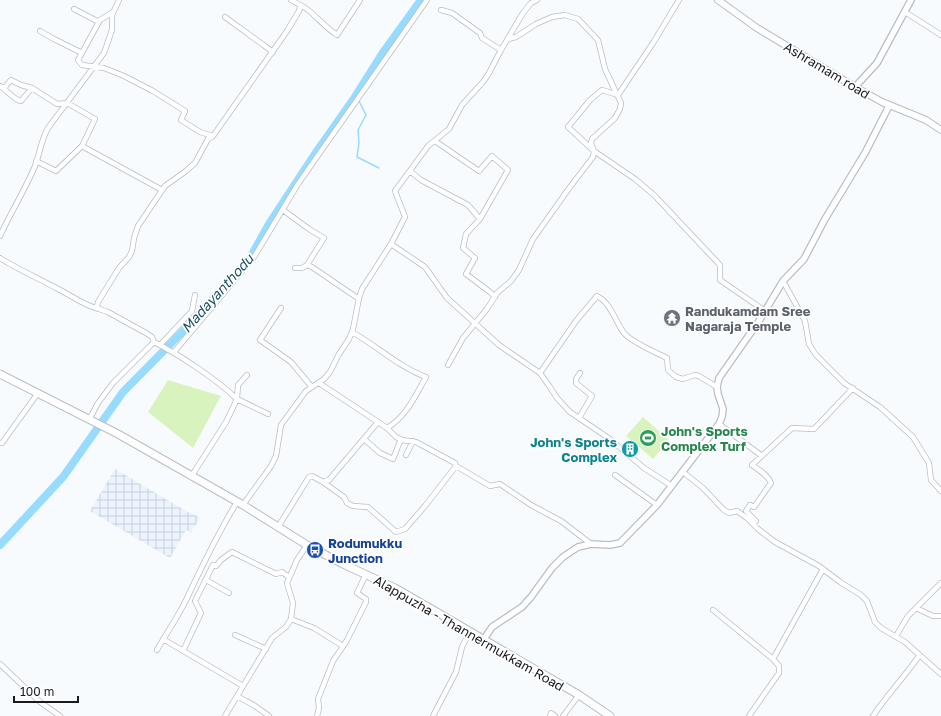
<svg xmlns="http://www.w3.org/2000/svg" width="941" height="716" font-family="'Golos Text',sans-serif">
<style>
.industrial{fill:url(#industrial-grid)}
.green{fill:#d9f3be}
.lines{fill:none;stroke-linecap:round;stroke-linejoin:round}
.stream{stroke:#97dcfe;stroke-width:1.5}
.river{stroke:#97dcfe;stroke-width:8}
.minor-casing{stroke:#b8bec5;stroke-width:6}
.tertiary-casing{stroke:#b8bec5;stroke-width:8}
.secondary-casing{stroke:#b8bec5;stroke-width:8}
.primary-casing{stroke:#b8bec5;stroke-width:9}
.minor{stroke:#fff;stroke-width:4.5}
.tertiary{stroke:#fff;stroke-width:5.5}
.secondary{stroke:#fff;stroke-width:6}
.primary{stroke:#fff;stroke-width:7}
.labels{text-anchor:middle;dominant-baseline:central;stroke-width:3.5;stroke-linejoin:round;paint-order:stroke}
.street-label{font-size:13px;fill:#181a1d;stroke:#fff}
.worship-label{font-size:13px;font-weight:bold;fill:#5b616d;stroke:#fff;text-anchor:start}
.leisure-label{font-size:13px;font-weight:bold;fill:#27864d;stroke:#fff;text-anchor:start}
.culture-label{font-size:13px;font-weight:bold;fill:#0d838f;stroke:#fff;text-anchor:end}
.transit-label{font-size:13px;font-weight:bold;fill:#164399;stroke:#fff;text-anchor:start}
.water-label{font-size:14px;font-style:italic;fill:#195067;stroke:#fff}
</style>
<defs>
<pattern id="industrial-grid" width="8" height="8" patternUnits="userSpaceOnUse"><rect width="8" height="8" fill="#eaf3fe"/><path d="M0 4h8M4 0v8" fill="none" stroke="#c8d0d9"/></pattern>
</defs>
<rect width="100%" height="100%" fill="#f8fbfe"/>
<path class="industrial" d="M115 469 191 514 192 513 200 518 191 532 186 530 170 558 90 511Z"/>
<path class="green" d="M168 380 221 396 193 448 148 412Z
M643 417 669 440 653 459 626 436Z"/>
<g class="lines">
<path class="stream" d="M359 101 366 115 358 130 359 143 357 157 379 168"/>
<path class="river" d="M0 545 63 477 123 392 195 319 218 293 235 276 250 258 269 224 317 151 355 97 384 51 421 0"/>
<g class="minor-casing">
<path id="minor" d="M291 0C296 3 303 6 308 10 318 18 326 28 337 35L360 0
M537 0 531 3 523 13 501 50 489 73 483 82 462 105 449 129 428 146 395 191 405 217 391 244 425 267 447 298 499 345 540 373 550 387 557 398 570 412 610 439 644 468 672 486
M679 0 653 43 618 95 602 90 590 100 568 127 594 151 635 179 654 195 720 265V280L765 311
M74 9 99 22
M441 10 452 13 480 33 482 38 501 50
M113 12 100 20 78 60 82 65 104 68 124 76 153 91 185 111 181 120 200 132 213 136
M905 12 941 35
M225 17 273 52
M40 31 54 39 82 53
M0 86C7 90 14 100 21 101L32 88 57 104 67 103 95 119 82 146
M4 88 11 80 21 85 32 88
M435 141 479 171 492 156 508 170 480 219 466 234 463 248 475 258 466 274 490 292 495 297
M36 161 56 171 82 146 162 190
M410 171 421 180 468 205 480 219
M283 210 309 229 324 238 307 265
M0 236C11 212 25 190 35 166 40 153 41 140 48 128L104 53 112 30V15L119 0
M0 258C19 270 40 279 60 290 72 296 85 306 99 309
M295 268H302L307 265 312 267 359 299
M783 281 805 321 809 344 816 355 844 383 880 407 913 437 929 463 931 480 941 491
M281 308 260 340 291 362 311 386
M352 332C377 346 399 367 426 377 415 396 407 416 387 428
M154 342C180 355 216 379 237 399L226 422 191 477
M160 345 192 311 195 295
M174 352 254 257 298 184 427 0
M448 365 463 338 487 309 497 293 511 281 519 270 533 239 570 187 593 157 594 151 591 144 592 139 615 118 620 109 621 103 605 69 598 40 578 19 565 15 552 17 536 24 516 37 508 39
M540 373 576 321 597 296C611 303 615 321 624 333 631 342 657 353 667 358L668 370 676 377 683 379 695 375 699 376 717 387
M247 375 238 385 237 399 268 414
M319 383 387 428 396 437 402 440 416 442 455 463 456 466 425 506 405 529 396 532 368 507 353 506 347 503 344 497 323 482
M579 418 592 396 576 383V379L580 373
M89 420 98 403 113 383 154 342 152 337 146 333 108 312 99 309 97 306 98 302 119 268 129 257 132 251 134 238 138 226 165 186 186 171 195 163 208 139 213 136 287 31 299 11 300 7
M719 424 762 456
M364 439 380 453 393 459 401 439
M0 443H2L38 393
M406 455 413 441
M456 466 490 486 500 484 531 505 561 521 591 544
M683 472 703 488 724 510 729 513 737 511 747 518 758 529 775 542 819 566 840 582 861 595 867 601 875 622 881 628 905 642 941 674
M615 475 657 505
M243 505 271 466 276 456 281 425 306 391 324 379 330 372 339 354 349 339 353 329 359 298 362 289 391 244
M753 524 756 521 746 511 750 505 754 507 771 483C768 475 759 470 752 465L792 428 814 429 853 388
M278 527 309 477 312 476 323 482 329 480 378 422
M206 580 229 593
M916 608 933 616H941
M713 610 773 659
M291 619 314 628 343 646
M235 635 266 649
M896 636 908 616 941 583
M163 639 243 686
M157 650C167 632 180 614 188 596 203 564 218 533 237 502
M183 651 201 613 195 601 213 565 216 566 221 560 232 552 276 574 282 572 289 577
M0 664 40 702 60 716
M237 696 255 706 269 716
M225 716 272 638 286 627 291 619 293 603 287 583 297 560 307 545
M317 716 319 708 318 699 333 661 346 642 366 602V599L357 593 366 574
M433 716 456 672 462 647 470 631
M550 716 551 713 555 716
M563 716 579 695
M749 716 779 673V666L773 659 823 569
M873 716C887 695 905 676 919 656"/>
</g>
<g class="tertiary-casing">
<path id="tertiary" d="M855 87 877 63 911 0
M484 639 492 627 522 607 531 597 552 568 563 557 578 547 591 544 610 545 620 543 657 505 719 424 722 417 723 409 718 394 717 387 719 378 759 321 783 281 804 259 825 219 865 153 889 106"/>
</g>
<g class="secondary-casing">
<path id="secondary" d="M718 0 757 28 855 87 882 102 926 120 941 130"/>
</g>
<g class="primary-casing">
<path id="primary" d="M0 374 118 434 243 505 307 545 343 564 395 588 421 603 579 695 610 716"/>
</g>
<use href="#minor" class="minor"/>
<use href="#tertiary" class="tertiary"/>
<use href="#secondary" class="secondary"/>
<use href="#primary" class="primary"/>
</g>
<defs>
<g id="temple-disc" transform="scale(0.9)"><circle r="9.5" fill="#6b7280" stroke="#fff"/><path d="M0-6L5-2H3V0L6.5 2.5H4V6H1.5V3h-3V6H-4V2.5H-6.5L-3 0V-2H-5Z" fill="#fff"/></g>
<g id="stadium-disc" transform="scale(0.9)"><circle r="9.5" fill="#2e9e5b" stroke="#fff"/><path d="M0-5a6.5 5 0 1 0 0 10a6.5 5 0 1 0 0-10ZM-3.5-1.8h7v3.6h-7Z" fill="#fff"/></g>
<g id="building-disc" transform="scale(0.9)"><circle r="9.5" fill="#0f9aa8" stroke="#fff"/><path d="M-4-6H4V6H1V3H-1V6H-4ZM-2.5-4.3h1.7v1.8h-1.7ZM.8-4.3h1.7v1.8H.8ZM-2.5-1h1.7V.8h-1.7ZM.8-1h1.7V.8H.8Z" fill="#fff"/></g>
<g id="bus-disc" transform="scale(0.9)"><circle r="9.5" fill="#1a4fb4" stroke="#fff"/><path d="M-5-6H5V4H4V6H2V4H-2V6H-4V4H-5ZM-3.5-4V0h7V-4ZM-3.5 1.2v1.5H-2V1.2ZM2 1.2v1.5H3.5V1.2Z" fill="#fff"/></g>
</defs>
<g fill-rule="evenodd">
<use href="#temple-disc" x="672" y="318"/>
<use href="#stadium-disc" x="648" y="438"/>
<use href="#building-disc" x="630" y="449"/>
<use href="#bus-disc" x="315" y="550"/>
</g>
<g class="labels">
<g class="street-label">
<text transform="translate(827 70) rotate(31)">Ashramam road</text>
<text transform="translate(469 633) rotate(30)">Alappuzha - Thannermukkam Road</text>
</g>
<g class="worship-label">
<text x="685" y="311">Randukamdam Sree<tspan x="685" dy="15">Nagaraja Temple</tspan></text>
</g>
<g class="leisure-label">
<text x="661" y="431">John's Sports<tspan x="661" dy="15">Complex Turf</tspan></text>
</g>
<g class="culture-label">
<text x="617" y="442">John's Sports<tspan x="617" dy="15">Complex</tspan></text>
</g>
<g class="transit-label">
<text x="328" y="543">Rodumukku<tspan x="328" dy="15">Junction</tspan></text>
</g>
<g class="water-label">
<text transform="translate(217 293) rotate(-48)">Madayanthodu</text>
</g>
</g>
<path d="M14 696v6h64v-6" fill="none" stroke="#181a1d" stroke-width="2"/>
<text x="20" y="696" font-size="12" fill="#181a1d" stroke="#ffffff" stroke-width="3" paint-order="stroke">100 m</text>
</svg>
